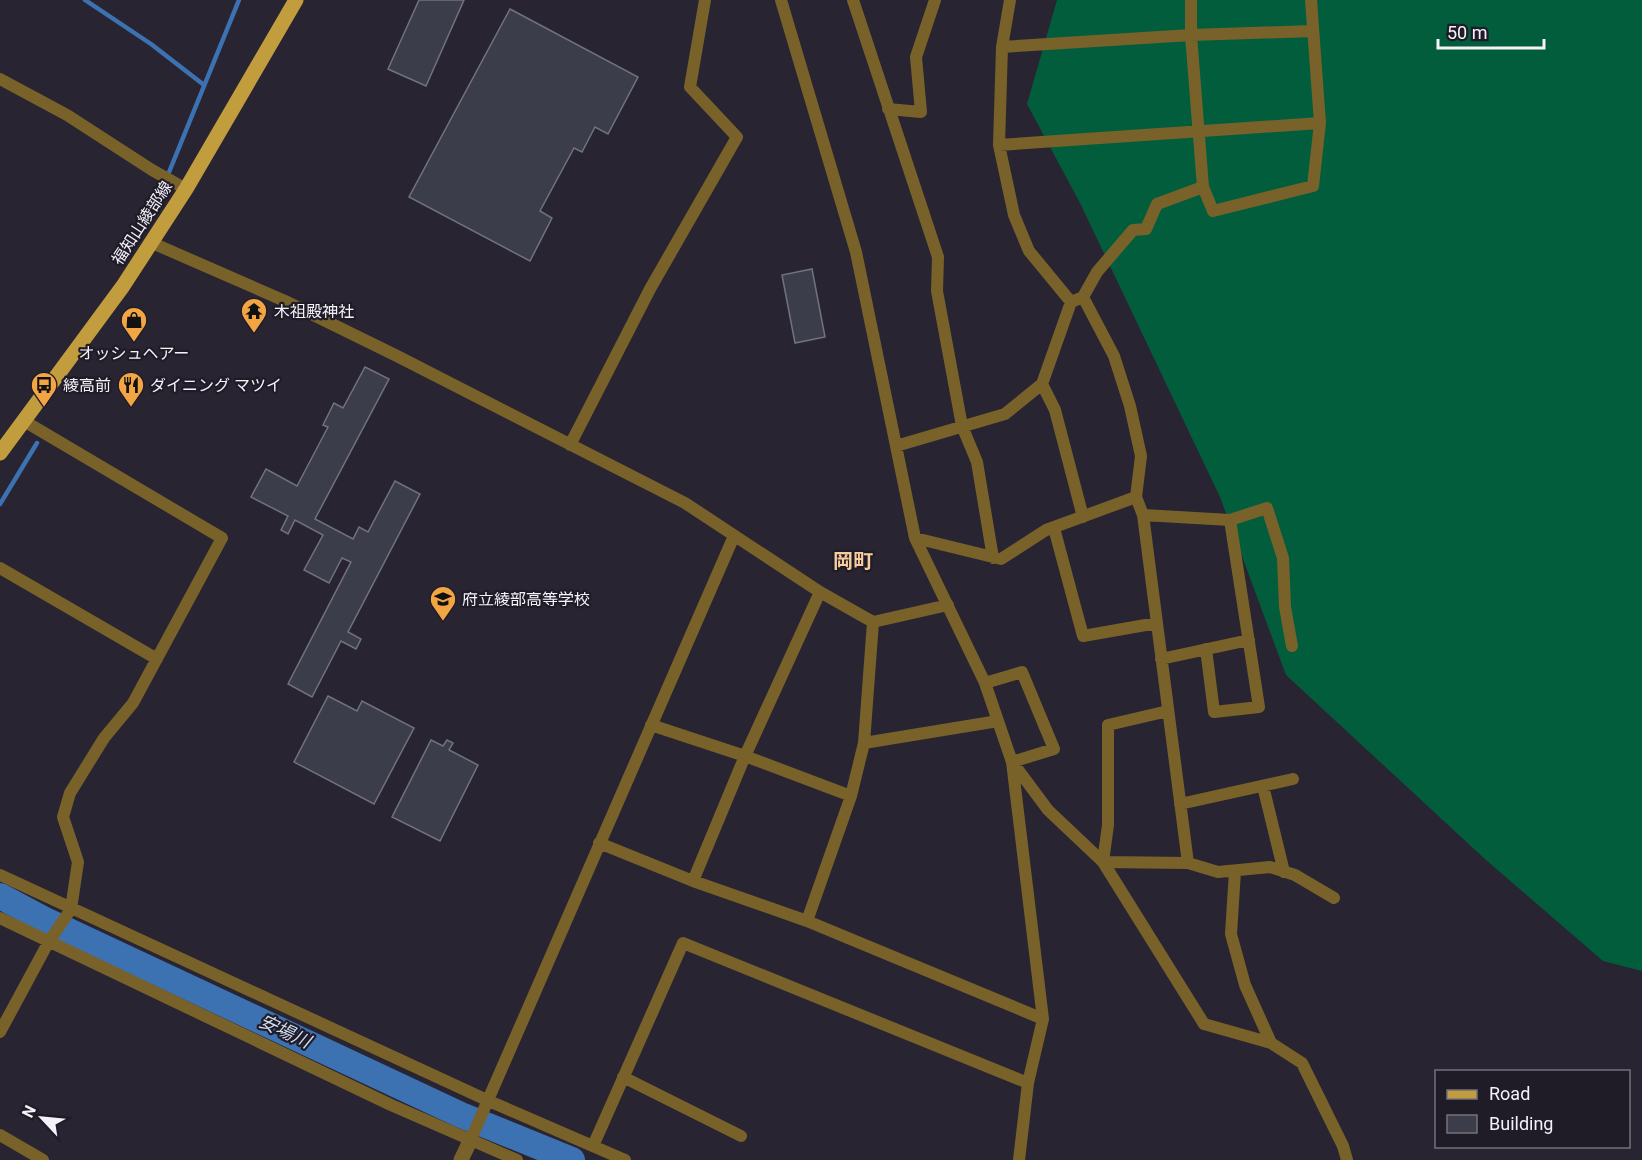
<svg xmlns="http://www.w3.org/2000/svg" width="1642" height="1160" font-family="Roboto,'Noto Sans JP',sans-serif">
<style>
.forest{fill:#025d3d}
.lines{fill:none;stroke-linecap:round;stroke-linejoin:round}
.stream{stroke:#3c71b2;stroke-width:4.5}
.river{stroke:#3c71b2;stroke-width:26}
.building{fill:#3c3d4a;stroke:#717281;stroke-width:1.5}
.minor{stroke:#78622a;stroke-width:12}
.tertiary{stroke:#78622a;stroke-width:15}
.primary{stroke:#c29d3e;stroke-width:15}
.labels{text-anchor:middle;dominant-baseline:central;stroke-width:4.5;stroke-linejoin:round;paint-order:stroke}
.street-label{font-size:16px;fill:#f4f1f9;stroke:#1f1b27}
.poi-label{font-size:16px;fill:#f4f1f9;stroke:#1f1b27;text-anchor:start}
.water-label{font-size:18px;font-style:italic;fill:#cfddef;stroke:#1f1b27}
.quarter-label{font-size:20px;font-weight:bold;fill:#f8cc9c;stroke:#1f1b27}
</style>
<rect width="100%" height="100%" fill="#292431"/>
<path class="forest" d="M1057 0H1642V971L1603 961 1486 860 1286 675 1220 497 1080 203 1027 104Z"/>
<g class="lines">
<path class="stream" d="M85 0 151 44 204 85
M139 226 163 187 239 0
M0 504 37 443"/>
<path class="river" d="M0 896 43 919 461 1115 572 1160"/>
</g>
<path class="building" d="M419 0H464L426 86 388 69Z
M510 9 638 77 608 134 595 127 582 152 574 148 540 211 552 218 530 261 409 197Z
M812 269 825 337 795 343 782 275Z
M365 367 389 379 315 519 353 539 359 527 368 532 395 481 420 494 348 632 361 639 356 649 341 641 312 697 288 684 351 562 342 558 329 583 304 570 323 535 295 520 288 534 281 530 288 516 251 497 266 469 297 486 328 427 323 425 334 403 343 408Z
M328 696 357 711 362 701 414 728 374 804 294 762Z
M431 740 443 746 447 740 453 743 449 750 478 765 440 841 392 817Z"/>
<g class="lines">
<path class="minor" d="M781 0 856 252 915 538 985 683 1012 762 1043 1019 1028 1083 1019 1160
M853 0 938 257 937 291 962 426 977 462 993 558
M1010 0 1002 47 999 145 1014 215 1029 251 1071 302
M1191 0V35L1203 187 1213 211 1313 186 1320 123 1311 0
M1002 47 1191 35 1312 31
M0 79 67 115 152 170 186 189
M888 109 921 112 916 57 935 0
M999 145 1320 123
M150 242 285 301 397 356 685 503 820 592 873 622 948 605
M1083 297 1097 272 1133 230 1146 229 1157 204 1203 187
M1042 384 1055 410 1083 517
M570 445 650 289 737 137 690 87 705 0
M896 446 1005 414 1042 384 1071 302 1083 297 1114 356 1130 406 1141 456 1136 497 1143 515 1188 863
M1143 515 1230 520 1267 508 1283 558 1285 607 1292 646
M1054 528 1083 636 1157 623
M915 538 1001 559 1046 530 1136 497
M0 568 157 659
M1206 649 1214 712 1259 707 1230 520
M1161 659 1249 640
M985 683 1022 672 1054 749 1012 762
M651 725 745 756 851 796
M864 743 998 721
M1013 763 1048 810 1103 862 1204 1024 1271 1043 1302 1063 1343 1146 1347 1160
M1263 786 1284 872
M1180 804 1293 779
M599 843 693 881 807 921 1043 1019
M1103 862 1188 863 1218 872 1270 867 1295 875 1334 898
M1103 862 1108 825V725L1168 711
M1235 871 1231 934 1245 985 1271 1043
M0 875 489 1101 625 1160
M693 881 745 756 820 592
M0 918 391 1105 517 1160
M807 921 851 796 864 743 873 622
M0 1032 48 943 71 909 78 862 63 817 70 793 104 738 133 703 222 538 24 421
M623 1077 741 1136
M0 1135 43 1160
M471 1139 734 536
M593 1146 683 943 1028 1083"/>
<path class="tertiary" d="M461 1160 471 1139"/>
<path class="primary" d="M0 453 123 286 186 189 296 0"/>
</g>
<defs>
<g id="temple-pin" transform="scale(1.35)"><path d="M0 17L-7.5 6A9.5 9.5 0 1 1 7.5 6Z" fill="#f2a542" stroke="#1f1b27"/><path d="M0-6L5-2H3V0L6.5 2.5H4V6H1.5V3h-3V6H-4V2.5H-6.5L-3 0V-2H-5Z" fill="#111"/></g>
<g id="shop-pin" transform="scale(1.35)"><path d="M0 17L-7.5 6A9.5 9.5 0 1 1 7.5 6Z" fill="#f2a542" stroke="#1f1b27"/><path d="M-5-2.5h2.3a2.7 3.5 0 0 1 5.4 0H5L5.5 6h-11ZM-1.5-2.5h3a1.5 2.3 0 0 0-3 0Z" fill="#111"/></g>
<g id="bus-pin" transform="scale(1.35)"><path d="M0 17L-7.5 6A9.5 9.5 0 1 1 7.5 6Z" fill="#f2a542" stroke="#1f1b27"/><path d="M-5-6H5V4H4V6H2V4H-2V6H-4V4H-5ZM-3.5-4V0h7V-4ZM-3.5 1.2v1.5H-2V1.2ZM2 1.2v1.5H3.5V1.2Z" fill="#111"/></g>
<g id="restaurant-pin" transform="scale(1.35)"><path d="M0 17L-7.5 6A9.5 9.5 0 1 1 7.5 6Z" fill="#f2a542" stroke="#1f1b27"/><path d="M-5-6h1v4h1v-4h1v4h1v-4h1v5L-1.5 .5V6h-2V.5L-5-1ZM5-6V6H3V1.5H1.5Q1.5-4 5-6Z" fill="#111"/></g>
<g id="school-pin" transform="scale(1.35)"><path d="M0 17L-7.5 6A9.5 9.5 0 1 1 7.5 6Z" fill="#f2a542" stroke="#1f1b27"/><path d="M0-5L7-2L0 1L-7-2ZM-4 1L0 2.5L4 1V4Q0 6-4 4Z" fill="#111"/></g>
</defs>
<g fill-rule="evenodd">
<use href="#temple-pin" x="254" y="311"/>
<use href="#shop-pin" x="134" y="320"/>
<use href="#bus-pin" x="44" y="385"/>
<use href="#restaurant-pin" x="131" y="385"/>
<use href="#school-pin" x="443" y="599"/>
</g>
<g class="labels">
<g class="street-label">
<text transform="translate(142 223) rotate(-57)">福知山綾部線</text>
</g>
<g class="poi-label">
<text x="274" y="311">木祖殿神社</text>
<text x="134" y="353" text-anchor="middle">オッシュヘアー</text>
<text x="63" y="385">綾高前</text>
<text x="150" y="385">ダイニング マツイ</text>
<text x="462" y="599">府立綾部高等学校</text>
</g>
<g class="water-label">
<text transform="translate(285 1031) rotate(25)">安場川</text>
</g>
<g class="quarter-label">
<text x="853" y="561">岡町</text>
</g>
</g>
<rect x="1435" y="1070" width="195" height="78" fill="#1f1b27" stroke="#74717b" stroke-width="1.5"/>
<rect x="1447" y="1090" width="30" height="9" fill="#c29d3e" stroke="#74717b" stroke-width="1.5"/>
<text x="1489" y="1100" font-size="18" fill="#f4f1f9">Road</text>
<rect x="1447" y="1115" width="30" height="18" fill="#3c3d4a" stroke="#74717b" stroke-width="1.5"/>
<text x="1489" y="1130" font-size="18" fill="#f4f1f9">Building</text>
<g transform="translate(42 1118) rotate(296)" stroke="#1f1b27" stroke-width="4.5" paint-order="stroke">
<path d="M0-4.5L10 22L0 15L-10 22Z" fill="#f4f1f9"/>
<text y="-9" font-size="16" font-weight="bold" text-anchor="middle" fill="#f4f1f9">N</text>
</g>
<path d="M1438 39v9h106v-9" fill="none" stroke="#f4f1f9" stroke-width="3"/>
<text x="1447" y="39" font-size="18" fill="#f4f1f9" stroke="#1f1b27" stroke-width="4.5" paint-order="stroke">50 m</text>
</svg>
